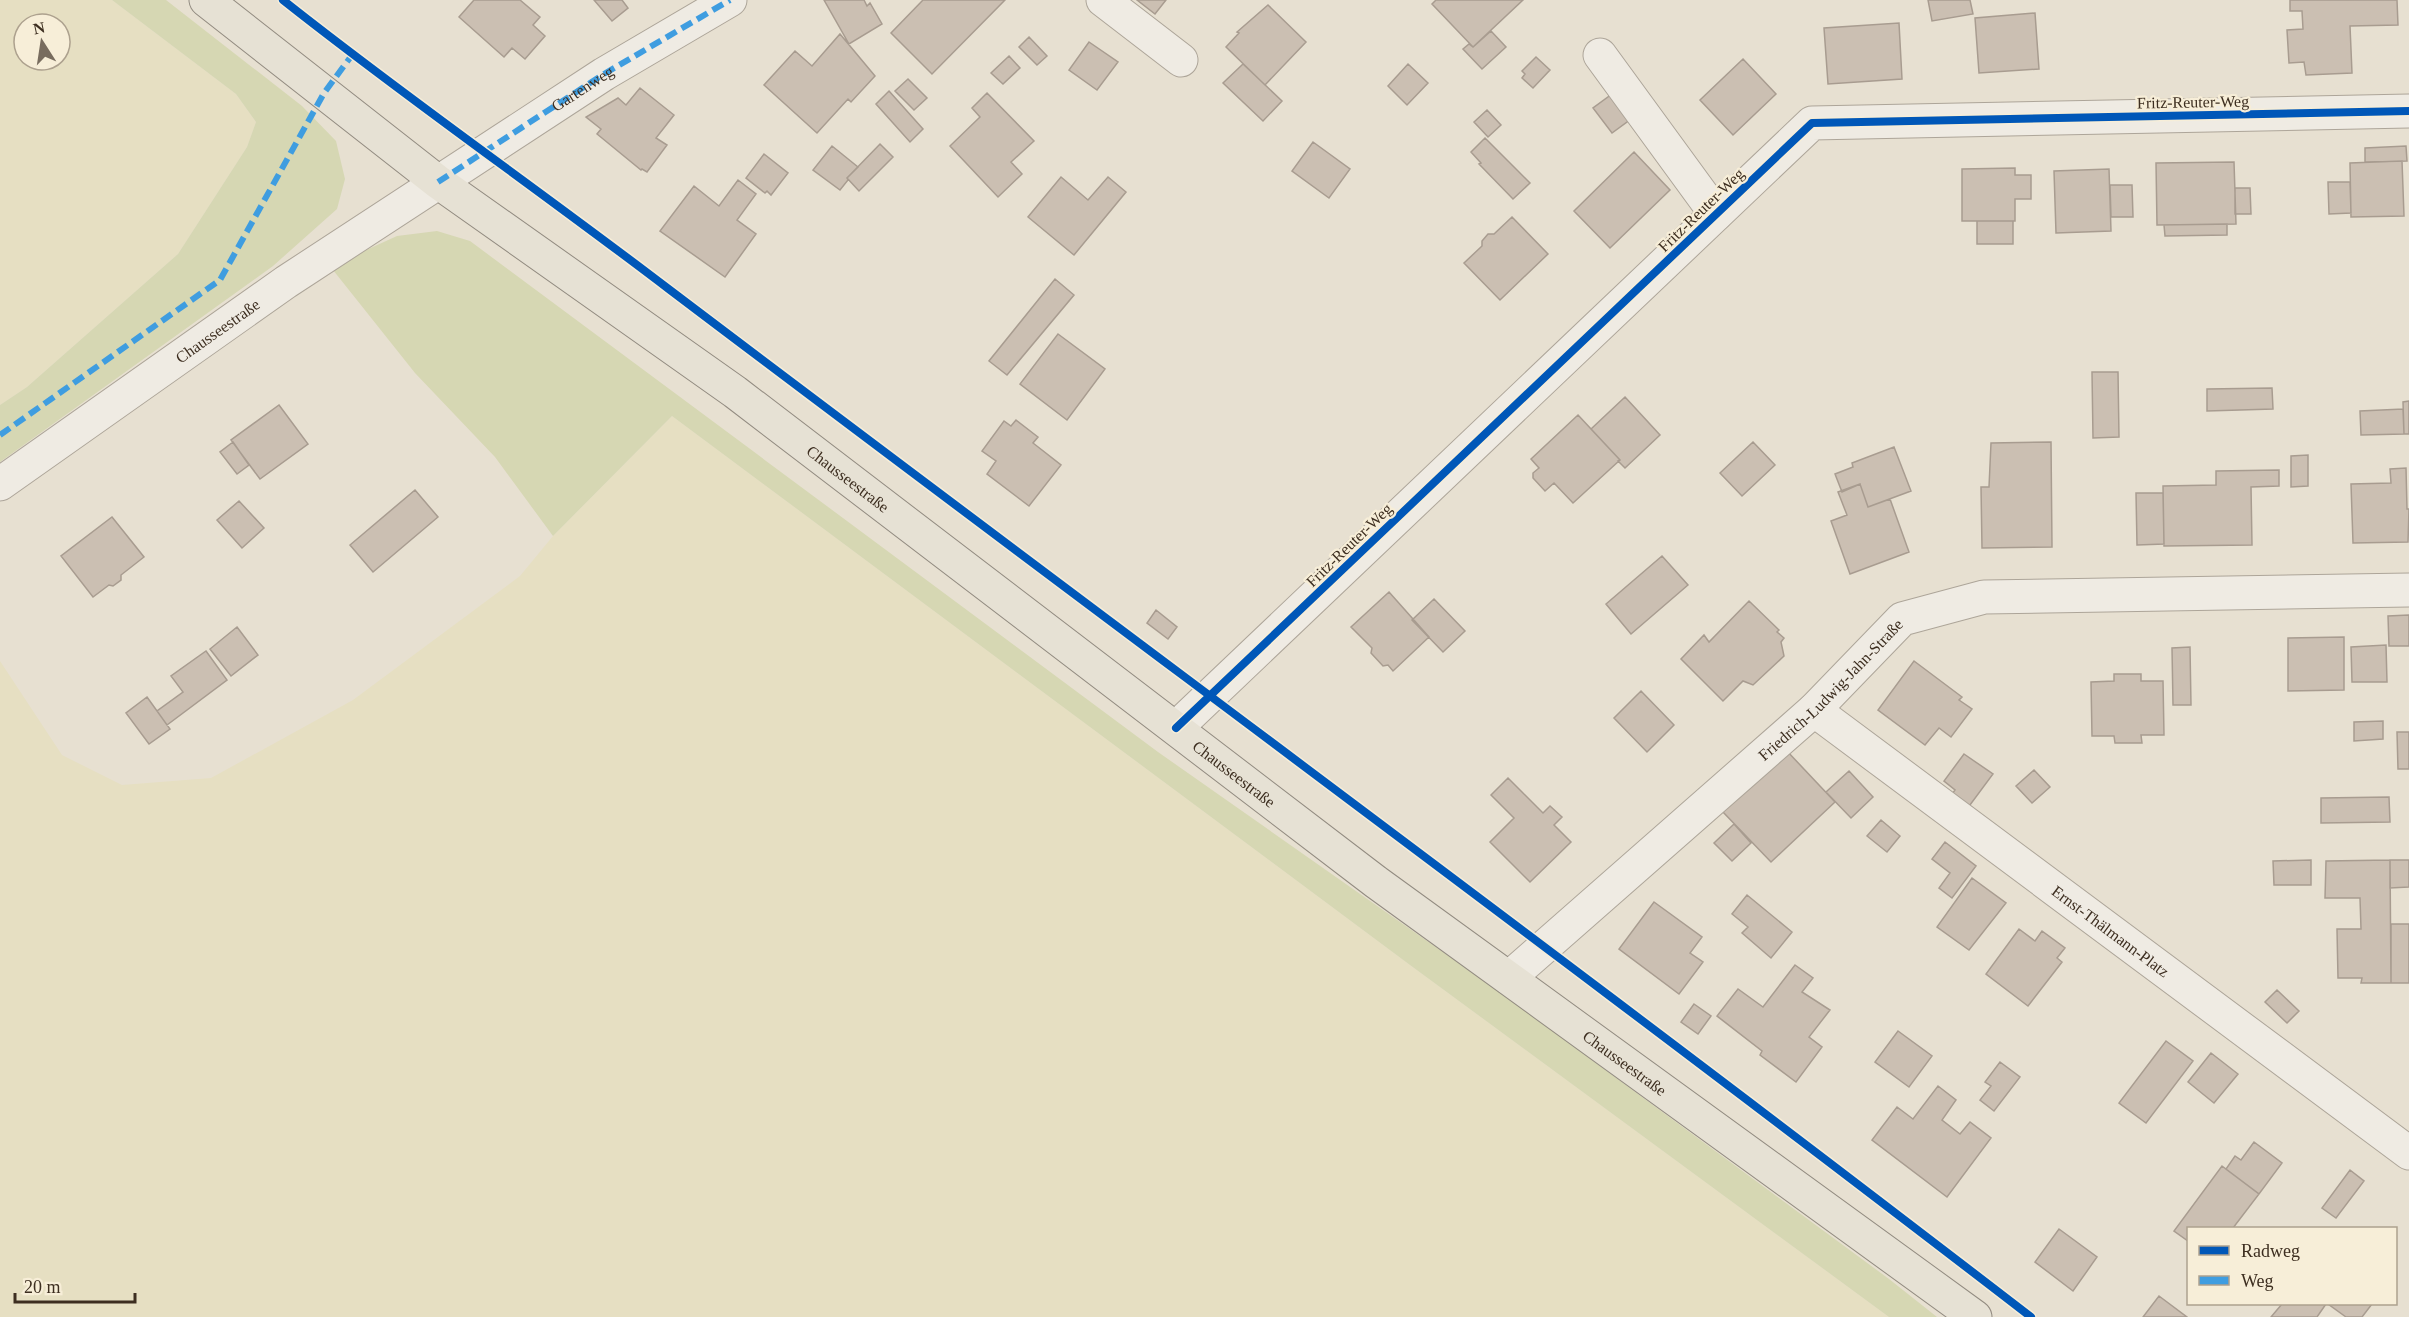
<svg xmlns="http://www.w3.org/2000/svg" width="2409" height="1317" font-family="'Times New Roman',serif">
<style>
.farmland{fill:#e6dfc2;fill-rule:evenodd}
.green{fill:#d6d7b3}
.building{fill:#cbbfb2;stroke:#a89c90;stroke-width:1.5}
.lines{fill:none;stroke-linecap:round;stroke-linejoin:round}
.minor-casing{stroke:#ada599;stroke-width:35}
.major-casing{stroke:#928b80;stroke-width:35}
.minor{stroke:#efebe3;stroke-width:33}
.major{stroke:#e6e1d4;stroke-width:33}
.quiet{stroke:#3f9de0;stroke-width:6;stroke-dasharray:12 6;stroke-linecap:butt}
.cycleway-casing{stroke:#f7eed8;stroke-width:11}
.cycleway{stroke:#0057b8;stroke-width:8}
.labels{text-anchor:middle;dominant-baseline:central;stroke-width:4.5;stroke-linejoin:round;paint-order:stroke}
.street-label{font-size:16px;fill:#3d2e20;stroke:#f7eed8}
</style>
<rect width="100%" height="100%" fill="#e7e0d1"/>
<path class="farmland" d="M0 0H112L236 94 256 122 247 147 178 254 27 387 0 405ZM24 24H60V60H24Z
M672 416 1410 965 1889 1317H0V661L62 755 122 785 211 778 353 700 520 576 553 536Z"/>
<path class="green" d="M112 0H166L302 106 336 141 345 179 337 209 273 266 0 462V405L27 387 178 254 247 147 256 122 236 94Z
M437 231 470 241 1158 752 1497 990 1889 1279 1937 1317H1889L1410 965 672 416 553 536 495 457 415 373 333 270 353 256 397 236Z"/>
<path class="building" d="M474 0H520L540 17 533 25 545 36 525 59 512 48 504 57 459 17Z
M594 0H622L628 8 612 21Z
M824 0H864L867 6 870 3 882 24 849 44Z
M923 0H1005L932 74 891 33Z
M1137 0H1166L1155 14Z
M1436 0H1523L1473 47 1432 4Z
M1928 0H1970L1973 14 1932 21Z
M2290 0H2397L2398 25 2350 26 2352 73 2306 75 2304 62 2289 63 2287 30 2303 29 2302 11H2290Z
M1268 5 1306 42 1265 85 1226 47 1239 33 1237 32Z
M2035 13 2039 69 1979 73 1975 18Z
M1899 23 1902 79 1828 84 1824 28Z
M1491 31 1506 47 1482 69 1463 49 1469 44 1473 47Z
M840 34 875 76 851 102 848 99 817 133 764 85 795 51 812 66Z
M1029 37 1047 56 1037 65 1019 47Z
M1089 42 1118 62 1097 90 1069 70Z
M1009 56 1020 68 1003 84 991 73Z
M1536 57 1550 70 1533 88 1522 78 1525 74 1522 71Z
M1743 59 1776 94 1733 135 1700 100Z
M1243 64 1282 101 1263 121 1223 83Z
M1408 64 1428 83 1407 105 1388 86Z
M908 79 927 98 914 110 895 91Z
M640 88 674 115 656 138 667 145 647 172 642 169 641 170 597 134 601 129 586 117 618 98 626 105Z
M889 91 923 129 910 142 876 104Z
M987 93 1034 141 1011 162 1022 174 998 197 950 146 980 117 972 108Z
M1612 94 1631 119 1612 133 1593 108Z
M1487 110 1501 125 1488 137 1474 122Z
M1485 138 1530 183 1513 199 1479 164 1481 163 1471 152Z
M1313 142 1350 169 1329 198 1292 171Z
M880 144 893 157 859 191 847 178Z
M832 146 858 167 847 178 848 180 840 190 813 170Z
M2406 146 2407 161 2365 162V148Z
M1634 152 1670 190 1610 248 1574 211Z
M764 154 788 173 771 195 767 191 765 193 746 178Z
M2402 161 2404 216 2351 217 2350 163Z
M2234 162 2236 224 2157 225 2156 163Z
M2015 168V175H2031V199H2015V221H1962V169Z
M2109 169 2111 231 2056 233 2054 171Z
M1061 177 1088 200 1108 177 1126 192 1074 255 1028 217Z
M738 180 756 194 737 220 756 234 725 277 660 231 694 186 719 206Z
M2328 182H2350L2351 213 2329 214Z
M2110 185H2132L2133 217H2111Z
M2235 188H2250L2251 214H2235Z
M1512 217 1548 254 1500 300 1464 263 1482 246V241L1488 234H1494Z
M1977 221H2013V244H1977Z
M2227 224V235L2165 236 2164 225Z
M1055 279 1074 295 1007 375 989 361Z
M1058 334 1105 369 1067 420 1020 384Z
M2092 372H2118L2119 437 2093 438Z
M2272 388 2273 409 2207 411V389Z
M1625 397 1660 435 1625 468 1618 461 1620 460 1591 429Z
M2409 401V434H2404L2403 402Z
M279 405 308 444 260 479 231 440Z
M2403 409 2404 434 2361 435 2360 411Z
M1578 415 1620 460 1573 503 1554 483 1545 491 1533 478V473L1539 468 1531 459Z
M1016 420 1038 437 1033 443 1061 465 1029 506 987 474 996 461 982 451 1004 421 1011 426Z
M233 442 249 465 237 474 220 452Z
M1753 442 1775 465 1742 496 1720 473Z
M2051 442 2052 547 1982 548 1981 487H1989L1991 443Z
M1894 447 1911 491 1868 507 1860 484 1842 492 1835 474 1853 467 1852 463Z
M2308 455V486L2291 487V456Z
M2406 468 2407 509H2409L2408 542 2353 543 2351 484 2391 483 2390 469Z
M2279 470V486L2251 487 2252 545 2164 546 2163 486 2216 485V471Z
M1860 484 1868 507 1890 499 1909 552 1850 574 1831 521 1847 515 1838 492Z
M415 490 438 517 373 572 350 545Z
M2136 493H2163L2164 544 2137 545Z
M239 501 264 528 242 548 217 520Z
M112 517 144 557 121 575V580L113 586 109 585 93 597 61 556Z
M1662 556 1688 585 1631 634 1606 604Z
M1389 592 1429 637 1393 671 1388 665 1383 666 1371 653 1372 648 1351 627Z
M1434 599 1465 631 1443 652 1412 620Z
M1749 601 1779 630 1777 632 1784 638 1781 642 1784 656 1753 685 1743 681 1723 701 1681 659 1704 635 1709 642Z
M1156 610 1177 627 1168 639 1147 623Z
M2409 615V646H2389L2388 616Z
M237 627 258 655 231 676 210 649Z
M2344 637V690L2288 691V638Z
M2386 645 2387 682H2352L2351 647Z
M2190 647 2191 705H2173L2172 648Z
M206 651 227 680 167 725 157 711 183 692 171 676Z
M1914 661 1962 697 1959 700 1972 709 1951 737 1939 728 1925 745 1878 710Z
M2114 674H2141V681H2163L2164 735H2141L2142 743H2115L2114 736H2092L2091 682 2114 681Z
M1641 691 1674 725 1647 752 1614 718Z
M147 697 170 729 149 744 126 713Z
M2383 721V739L2354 741V722Z
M2397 732H2409V769H2398Z
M1786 750 1835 802 1771 862 1722 811Z
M1964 754 1993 774 1967 809 1950 797 1955 790 1944 781Z
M2034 770 2050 787 2032 803 2016 786Z
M1849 771 1873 797 1851 818 1826 792Z
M1508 778 1543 813 1550 806 1562 817 1554 825 1571 842 1530 882 1490 842 1514 818 1491 795Z
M2389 797 2390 822 2321 823V798Z
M1881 820 1900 836 1887 852 1867 836Z
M1734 824 1751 843 1732 861 1714 843Z
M1945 842 1976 866 1952 898 1939 888 1950 873 1932 859Z
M2311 860V885H2274L2273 861Z
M2390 860H2409V887L2390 888Z
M2390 860 2391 983H2361L2362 978H2338L2337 929H2361L2360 898H2325L2326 861Z
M1972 878 2006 903 1969 950 1937 927Z
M1747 895 1792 932 1771 958 1742 933 1748 927 1732 914Z
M1654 902 1702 937 1690 953 1703 962 1679 994 1619 949Z
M2391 924H2409V983H2391Z
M2019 929 2035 941 2042 931 2065 948 2057 958 2062 962 2028 1006 1986 974Z
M1795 965 1813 978 1802 992 1830 1010 1809 1037 1822 1047 1796 1082 1760 1055 1762 1051 1717 1016 1738 989 1763 1007Z
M2277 990 2299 1011 2287 1023 2265 1002Z
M1694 1004 1711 1016 1698 1034 1681 1022Z
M1898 1031 1932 1056 1909 1087 1875 1062Z
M2166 1041 2193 1061 2146 1123 2119 1103Z
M2211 1053 2238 1074 2214 1103 2188 1082Z
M2000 1062 2020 1077 1994 1111 1980 1100 1991 1086 1985 1082Z
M1938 1086 1956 1100 1942 1120 1960 1134 1970 1122 1991 1138 1947 1197 1872 1140 1897 1107 1913 1119Z
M2254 1142 2282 1163 2259 1194 2226 1169 2235 1156 2241 1160Z
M2222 1166 2259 1194 2233 1228H2188V1241L2174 1231Z
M2350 1170 2364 1181 2336 1218 2322 1208Z
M2059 1229 2097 1257 2073 1291 2035 1262Z
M2159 1296 2187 1317H2143Z
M2282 1304H2326L2317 1317H2271Z
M2328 1304H2372L2362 1317H2346Z"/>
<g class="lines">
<g class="minor-casing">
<g id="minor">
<path d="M1103 0 1181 60"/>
<path d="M1600 55 1716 214"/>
<path id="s1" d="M0 484 286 282 604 74 730 0"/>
<path id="s2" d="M1814 710 2409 1153"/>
<path d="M1176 728 1812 123 2409 111"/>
<path id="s3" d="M1509 978 1814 710 1902 619 1984 597 2409 590"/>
</g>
</g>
<g class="major-casing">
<g id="major">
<path id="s4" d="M206 0 438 182 735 392 1376 882 1975 1317"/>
</g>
</g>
<use href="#minor" class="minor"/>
<use href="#major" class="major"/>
<g class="quiet">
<path id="s5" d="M438 182 604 74 730 0"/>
<path d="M0 435 220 280 324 93 352 55"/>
</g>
<g class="cycleway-casing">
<path id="cycleway" d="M283 0C409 100 542 192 670 290 1123 633 1581 970 2031 1317
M1176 728 1812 123 2409 111"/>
</g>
<use href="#cycleway" class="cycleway"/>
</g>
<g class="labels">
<g class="street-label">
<text stroke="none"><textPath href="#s5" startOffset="172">Gartenweg</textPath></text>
<text transform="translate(2193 102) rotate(-1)">Fritz-Reuter-Weg</text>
<text transform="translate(1701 210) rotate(-44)">Fritz-Reuter-Weg</text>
<text stroke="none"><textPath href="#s1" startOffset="266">Chausseestraße</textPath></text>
<text stroke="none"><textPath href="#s4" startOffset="801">Chausseestraße</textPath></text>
<text transform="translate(1349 545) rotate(-44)">Fritz-Reuter-Weg</text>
<text stroke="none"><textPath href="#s3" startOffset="432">Friedrich-Ludwig-Jahn-Straße</textPath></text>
<text stroke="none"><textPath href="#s4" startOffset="1287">Chausseestraße</textPath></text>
<text stroke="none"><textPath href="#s2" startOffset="370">Ernst-Thälmann-Platz</textPath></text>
<text stroke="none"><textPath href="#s4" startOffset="1773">Chausseestraße</textPath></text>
</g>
</g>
<rect x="2187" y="1227" width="210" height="78" fill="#f7eed8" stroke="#ada18e" stroke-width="1.5"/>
<rect x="2199" y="1246" width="30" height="9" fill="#0057b8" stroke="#ada18e" stroke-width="1.5"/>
<text x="2241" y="1257" font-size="18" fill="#3d2e20">Radweg</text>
<rect x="2199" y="1276" width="30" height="9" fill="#3f9de0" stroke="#ada18e" stroke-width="1.5"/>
<text x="2241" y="1287" font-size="18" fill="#3d2e20">Weg</text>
<g transform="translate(42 42) rotate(348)"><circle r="28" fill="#f7eed8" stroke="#ada18e" stroke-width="1.5"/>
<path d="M0-4.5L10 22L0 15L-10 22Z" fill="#786c5e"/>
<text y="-9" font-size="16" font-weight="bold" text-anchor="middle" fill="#3d2e20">N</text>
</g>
<path d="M15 1293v9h120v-9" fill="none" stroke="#3d2e20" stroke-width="3"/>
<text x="24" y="1293" font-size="18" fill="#3d2e20" stroke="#f7eed8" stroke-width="4.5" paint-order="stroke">20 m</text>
</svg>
